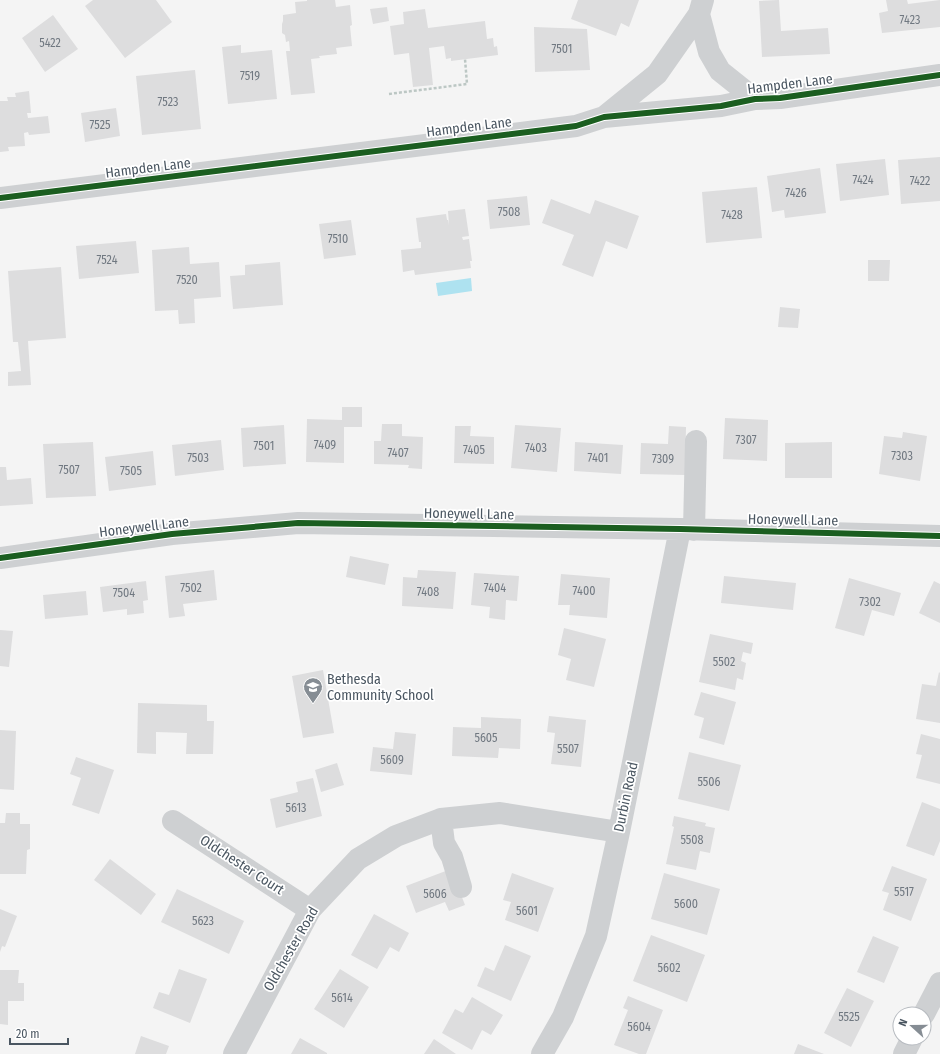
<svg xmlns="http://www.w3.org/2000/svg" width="940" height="1054" font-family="'Fira Sans Condensed',sans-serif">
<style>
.water{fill:#aee2f0}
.building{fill:#ddddde}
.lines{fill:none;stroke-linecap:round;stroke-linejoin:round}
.path{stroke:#bcc7c4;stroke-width:2.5;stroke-dasharray:3 2;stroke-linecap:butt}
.minor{stroke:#ced0d2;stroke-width:22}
.cycleway-casing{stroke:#fff;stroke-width:8}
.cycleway{stroke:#1b5e20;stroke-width:6}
.labels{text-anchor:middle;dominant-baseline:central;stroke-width:3.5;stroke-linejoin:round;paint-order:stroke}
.number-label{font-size:12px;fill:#707881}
.street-label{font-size:14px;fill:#4a5661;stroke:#fff}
.poi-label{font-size:14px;fill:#4a5661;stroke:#fff;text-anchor:start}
</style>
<rect width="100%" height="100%" fill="#f4f4f4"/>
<path class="water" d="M471 278 472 291 438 296 436 283Z"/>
<path class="building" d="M93 0H156L172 22 125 58 85 6Z
M307 0H335L336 7 350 5 352 25 350 26 352 46 336 48 337 54 319 56 320 58 311 59 315 93 291 95 286 51H290L289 41 286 42 285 35 282 33V24L283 21V15L296 13 295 2 307 1Z
M578 0H639L629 27 621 23 616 36 571 19Z
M778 0H779L781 31 828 28 830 54 762 57 759 1Z
M886 0H907L908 4 940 0V27L882 33 879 13 888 11Z
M387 7 389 21 373 24 370 9Z
M425 9 428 28 485 21 487 39 493 38 494 47 497 46 498 55 451 61V58L446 59 444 46 429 48 433 85 413 87 409 53 394 55 390 26 404 24 403 12Z
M53 15 78 49 45 72 22 38Z
M534 27 587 29 590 70 535 72Z
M241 45V53L272 50 277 99 228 104 222 47Z
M195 70 201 129 142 135 136 76Z
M29 91 31 113H27L28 118 48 116 50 133 29 135 28 132 24 133 25 146 8 147 9 151 0 152V101H8L7 97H16L15 93Z
M116 108 120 136 85 142 81 113Z
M940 157V201L901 204 898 160Z
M885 159 889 195 840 201 836 164Z
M820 168 826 213 785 218 784 210 772 212 767 176Z
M757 187 762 238 706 243 702 192Z
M527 196 530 225 490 229 487 200Z
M551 199 590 214 595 200 639 216 627 249 606 241 593 277 562 265 574 235 542 223Z
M465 209 469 236 462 237 463 240 469 239 472 261H470L471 268 415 275 414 270 403 272 401 250 421 248V242H419L416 218 446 214 447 220H448L449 225 448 211Z
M351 220 356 255 324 259 319 224Z
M136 241 139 273 79 279 76 246Z
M189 247 190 264 219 262 221 297 194 299 195 323 179 324 178 310 155 311 152 250Z
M868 260H890L889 281H868Z
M280 262 283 305 233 309 230 276 245 275V265Z
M61 267 66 338 28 341 31 385 8 386V372L21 371 18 342H13L8 271Z
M780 307 800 309 798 328 778 327Z
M342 407H362V427H344V463L306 462 307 419 342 420Z
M725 418 768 420 767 461 723 459Z
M382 424H402V436L423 437 422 469 408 468 409 465 374 464V441H381Z
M284 425 286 464 243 467 241 428Z
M515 425 561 428 557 472 511 468Z
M455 426H471L470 436 494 437V464L454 463Z
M669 426 686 427 685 475 640 474 641 443 668 444Z
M903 432 927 436 920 481 879 474 884 436 902 438Z
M221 440 224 470 175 476 172 445Z
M93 442 96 496 46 498 43 444Z
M575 442 623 445 621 474 574 471Z
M832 442V478H785V443Z
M153 451 156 485 109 491 105 457Z
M0 467H6L7 480 31 478 33 504 0 506Z
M350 556 389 564 385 585 346 577Z
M214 570 217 600 183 604 185 616 169 618 165 576Z
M418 570 456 572 453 609 402 606 403 577 417 578Z
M474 573 519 576 517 601 506 600 505 620 489 618 490 607 471 605Z
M561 574 610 578 607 618 569 615 570 605H558Z
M724 576 796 583 793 610 721 603Z
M849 578 901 593 894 616 872 610 864 636 835 628Z
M146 581 148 600 143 601 144 613 127 615V609L103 612 100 587Z
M934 581 940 584V623L919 613Z
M86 591 88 615 45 619 43 595Z
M564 628 606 639 594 687 566 680 571 659 558 655Z
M0 630 13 631 9 667 0 666Z
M710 634 753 643 751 654 743 652 741 661 746 663 743 680 737 678 735 690 699 682Z
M323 670 334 733 303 738 292 676Z
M939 672 940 673V723L916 719 922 684 936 686Z
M701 692 736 702 724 745 699 738 704 718 694 715Z
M138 703 207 705V721H214L213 754H186L187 733 156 732V754L137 753Z
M549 716 586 720 581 767 551 764 555 733 547 732Z
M481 717 521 719 520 749 499 748 498 758 452 756 453 727 481 728Z
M0 730 16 731 14 790 0 789Z
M395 732 416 734 412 775 370 771 373 747 393 749Z
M921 734 940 739V784L916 778 922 755 916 754Z
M689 752 741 765 729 811 678 799Z
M76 757 114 770 99 814 72 805 81 778 70 774Z
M337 763 344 785 321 792 315 770Z
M313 778 322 816 276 828 270 799 298 792 296 782Z
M922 802 940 809V841L934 856 906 846Z
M6 813H20V824H30V849L27 850 26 874H0V823H5Z
M674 816 706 823 705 826 715 828 710 853 700 851 696 870 666 864 674 827 672 826Z
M110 859 156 894 141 915 94 880Z
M892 866 927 879 911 921 883 910 889 893 882 891Z
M451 869 465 905 449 911 445 902 416 913 406 886Z
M512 873 554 888 538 932 505 920 511 902 503 900Z
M664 873 720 889 707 935 651 919Z
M177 889 244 921 229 954 161 922Z
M0 909 17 916 5 947 2 946 0 952Z
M374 914 409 933 399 952 390 947 377 969 351 955Z
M651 935 705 955 687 1002 633 981Z
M873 936 899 947 884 983 857 972Z
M505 945 531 956 511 1001 477 986 485 967 494 971Z
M179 969 207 979 190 1023 153 1008 159 992 169 995Z
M340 969 369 987 344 1028 314 1009Z
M0 970H19L18 983H24V1001H8V1025L0 1024Z
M847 988 874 1001 851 1047 824 1033Z
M628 996 663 1010 646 1054H639L614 1045 628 1010 623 1008Z
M472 997 503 1015 491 1035 482 1030 472 1050 442 1033 455 1009 463 1013Z
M141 1036 169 1046 166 1054H135Z
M300 1038 327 1053V1054H291Z
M434 1039 456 1054H424Z
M798 1044 824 1054H794Z"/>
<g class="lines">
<path class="path" d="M389 94 467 84 465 59"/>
<path class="minor" d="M699 14 709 52 720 71 755 99
M604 117 657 74 699 14 703 0
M0 198 576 126 604 117 721 106 755 99 780 98 940 75
M694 530 696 441
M0 558 172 534 298 523 680 529 940 536
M441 819 444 843 452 857 461 887
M173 821 310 910
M924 1014 940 983
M234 1054 310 910 358 859 396 836 441 819 500 813 619 832
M542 1054 563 1017 596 936 619 832 680 529
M904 1054 912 1038"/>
<g class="cycleway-casing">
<path id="cycleway" d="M0 198 576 126 604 117 721 106 755 99 780 98 940 75
M0 558 172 534 298 523 680 529 940 536"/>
</g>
<use href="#cycleway" class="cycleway"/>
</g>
<defs>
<g id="school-pin" transform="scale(1)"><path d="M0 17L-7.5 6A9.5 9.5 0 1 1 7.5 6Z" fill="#868d94" stroke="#fff"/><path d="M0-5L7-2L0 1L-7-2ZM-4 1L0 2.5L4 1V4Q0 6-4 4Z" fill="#fff"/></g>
</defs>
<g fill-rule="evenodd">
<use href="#school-pin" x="313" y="687"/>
</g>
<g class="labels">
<g class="number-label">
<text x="910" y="20">7423</text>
<text x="50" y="43">5422</text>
<text x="562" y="49">7501</text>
<text x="250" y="76">7519</text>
<text x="168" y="102">7523</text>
<text x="100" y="125">7525</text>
<text x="863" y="180">7424</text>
<text x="920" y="181">7422</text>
<text x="796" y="193">7426</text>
<text x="509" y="212">7508</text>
<text x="732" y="215">7428</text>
<text x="338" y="239">7510</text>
<text x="107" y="260">7524</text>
<text x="187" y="280">7520</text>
<text x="746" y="440">7307</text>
<text x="325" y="445">7409</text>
<text x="264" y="446">7501</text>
<text x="536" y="448">7403</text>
<text x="474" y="450">7405</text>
<text x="398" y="453">7407</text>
<text x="902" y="456">7303</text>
<text x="198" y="458">7503</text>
<text x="598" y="458">7401</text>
<text x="663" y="459">7309</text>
<text x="69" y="470">7507</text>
<text x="131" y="471">7505</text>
<text x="191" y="588">7502</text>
<text x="495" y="588">7404</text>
<text x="584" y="591">7400</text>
<text x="428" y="592">7408</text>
<text x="124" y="593">7504</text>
<text x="870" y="602">7302</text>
<text x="724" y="662">5502</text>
<text x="486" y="738">5605</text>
<text x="568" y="749">5507</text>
<text x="392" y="760">5609</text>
<text x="709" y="782">5506</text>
<text x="296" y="808">5613</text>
<text x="692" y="840">5508</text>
<text x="904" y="892">5517</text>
<text x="435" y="894">5606</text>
<text x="686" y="904">5600</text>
<text x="527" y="911">5601</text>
<text x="203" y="921">5623</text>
<text x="669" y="968">5602</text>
<text x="342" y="998">5614</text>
<text x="849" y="1017">5525</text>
<text x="639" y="1027">5604</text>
</g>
<g class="street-label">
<text transform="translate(790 84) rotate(-7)">Hampden Lane</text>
<text transform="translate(469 127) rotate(-7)">Hampden Lane</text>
<text transform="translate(148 168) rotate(-7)">Hampden Lane</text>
<text transform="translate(469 514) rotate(1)">Honeywell Lane</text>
<text transform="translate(793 520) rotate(1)">Honeywell Lane</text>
<text transform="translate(144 527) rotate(-7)">Honeywell Lane</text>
<text transform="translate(626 797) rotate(-78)">Durbin Road</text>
<text transform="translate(242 865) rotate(33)">Oldchester Court</text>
<text transform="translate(291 949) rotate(-60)">Oldchester Road</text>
</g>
<g class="poi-label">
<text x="327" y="679">Bethesda<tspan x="327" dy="16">Community School</tspan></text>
</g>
</g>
<g transform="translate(912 1026) rotate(291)"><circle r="19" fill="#ffffff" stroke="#b7bbc0"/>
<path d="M0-3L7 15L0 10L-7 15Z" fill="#868d94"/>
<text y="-6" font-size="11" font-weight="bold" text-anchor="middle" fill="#4a5661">N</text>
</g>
<path d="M10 1038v6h58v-6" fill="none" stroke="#4a5661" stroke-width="2"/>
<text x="16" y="1038" font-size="12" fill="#4a5661" stroke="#ffffff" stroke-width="3" paint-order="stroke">20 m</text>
</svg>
